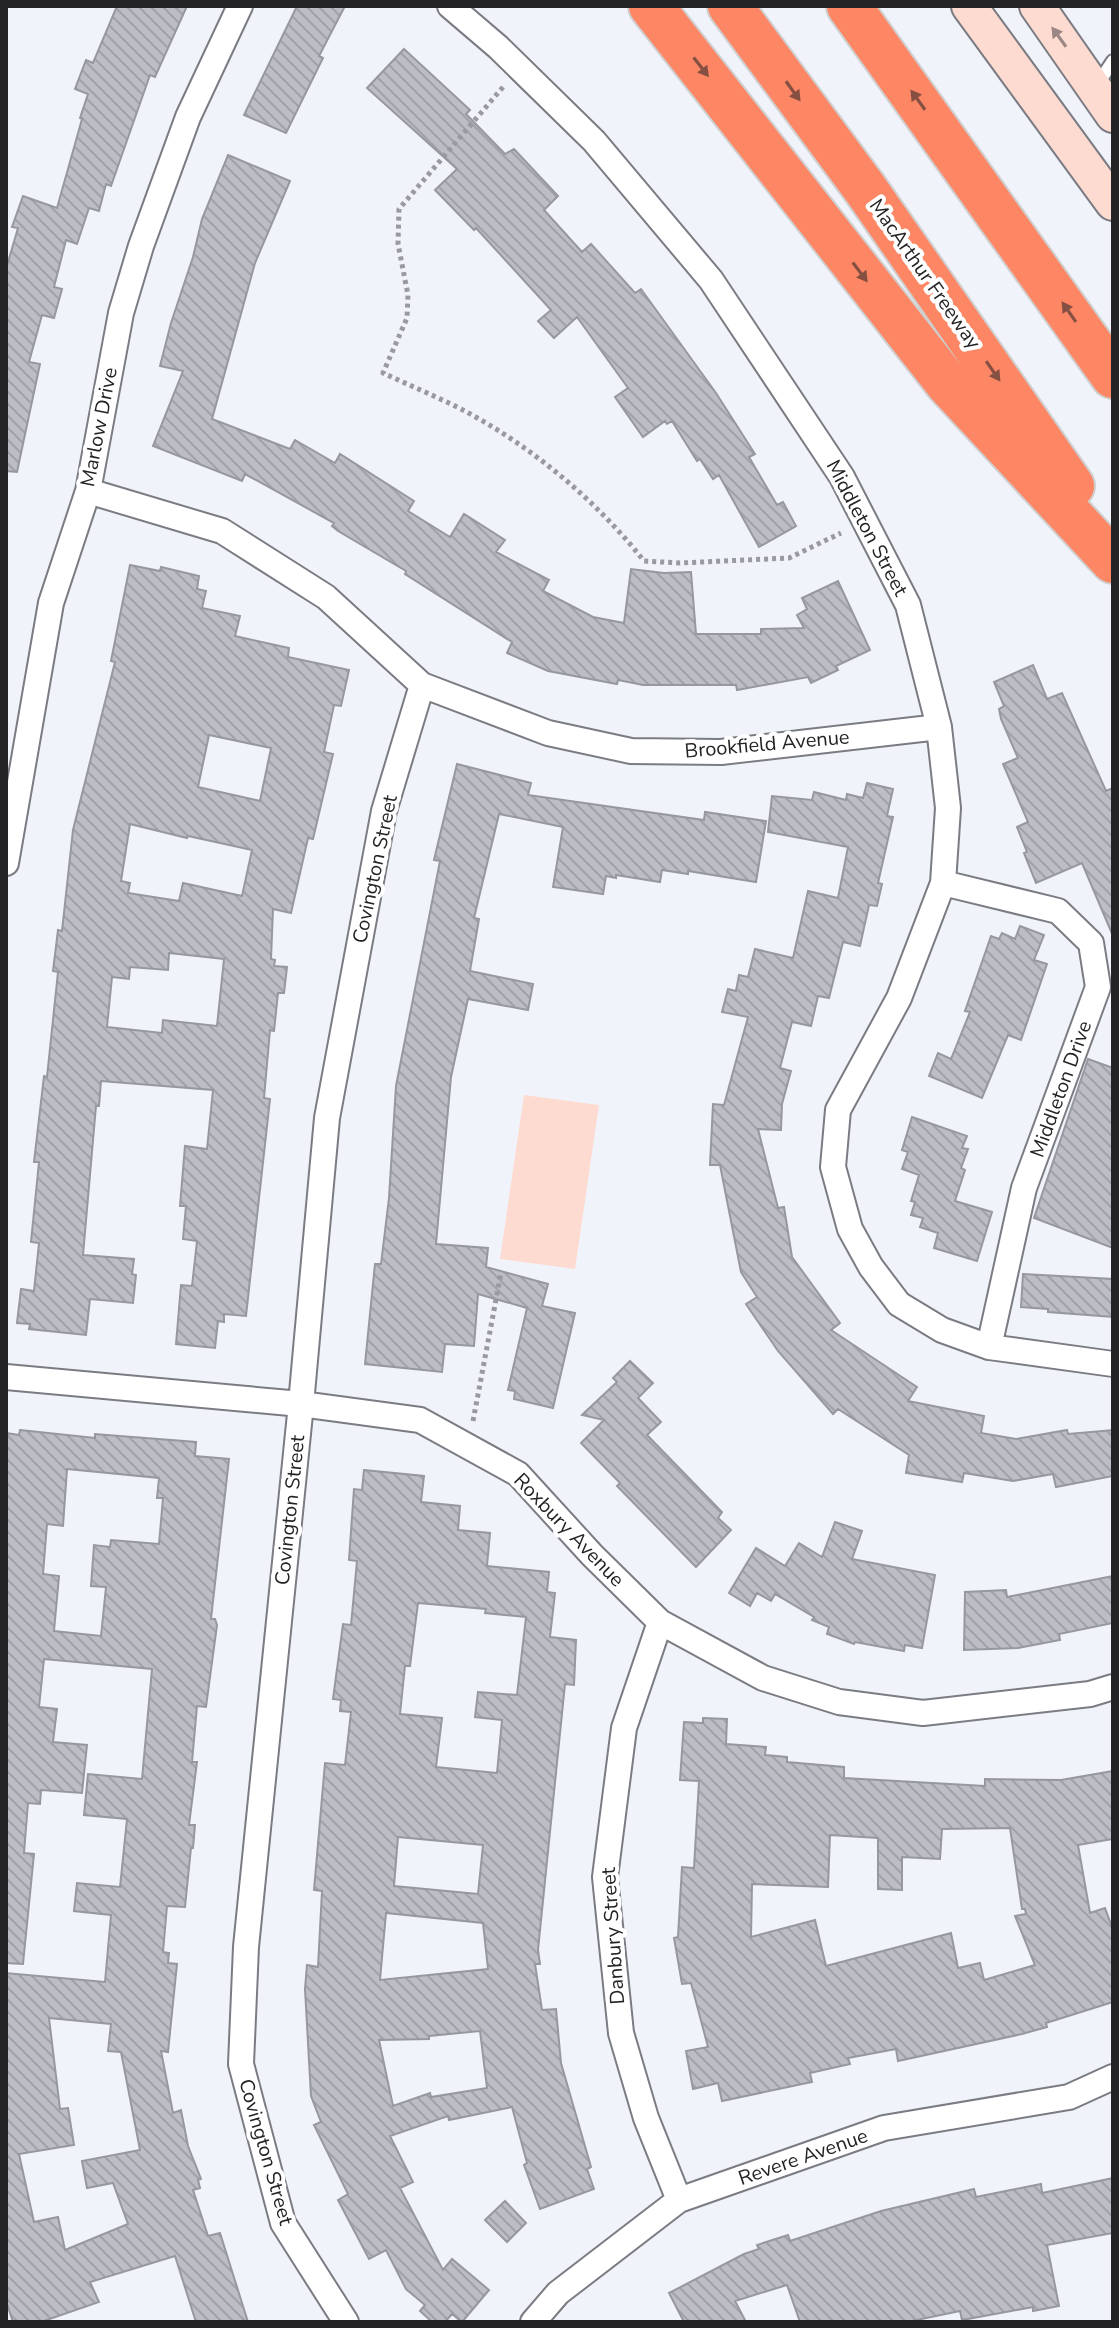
<svg xmlns="http://www.w3.org/2000/svg" width="1119" height="2328" font-family="'Nunito Sans',sans-serif">
<style>
.green{fill:#fedbd1}
.building{fill:url(#building-back-hatch);stroke:#96989f;stroke-width:2;fill-rule:evenodd}
.lines{fill:none;stroke-linecap:round;stroke-linejoin:round}
.lane-casing{stroke:#7b7c83;stroke-width:16}
.street-casing{stroke:#7b7c83;stroke-width:28}
.secondary-casing{stroke:#7b7c83;stroke-width:38}
.highway-casing{stroke:#cfcfcf;stroke-width:48}
.path{stroke:#999aa0;stroke-width:5;stroke-dasharray:4 4;stroke-linecap:butt}
.lane{stroke:#fff;stroke-width:12}
.street{stroke:#fff;stroke-width:24}
.secondary{stroke:#fedbd0;stroke-width:34}
.highway{stroke:#fd8664;stroke-width:44}
.oneway{fill:#9b8884}
.oneway2{fill:#855042}
.labels{text-anchor:middle;dominant-baseline:central;stroke-width:8;stroke-linejoin:round;paint-order:stroke}
.street-label{font-size:20px;fill:#232326;stroke:#fff}
</style>
<defs>
<pattern id="building-back-hatch" width="6" height="6" patternUnits="userSpaceOnUse" patternTransform="scale(2)"><rect width="6" height="6" fill="#bcbdc5"/><path d="M-1 5l2 2M0 0l6 6M5-1l2 2" fill="none" stroke="#a1a2a9"/></pattern>
</defs>
<rect width="100%" height="100%" fill="#f1f3fb"/>
<path class="green" d="M524 1095 599 1105 575 1269 500 1259Z"/>
<path class="building" d="M117 6H187L155 77 150 75 111 186 106 184 99 211 89 208 77 244 66 240 54 287 62 289 54 318 42 315 29 362 40 364 17 472 6 471V269L18 228 12 227 23 196 57 208 82 119 80 118 88 94 75 89 86 60 93 63Z
M297 6H345L319 56 323 58 286 133 244 115Z
M404 49 470 110 466 114 505 154 514 149 558 196 544 210 582 252 591 244 635 293 641 289 716 393 755 454 749 457 777 505 783 502 796 526 759 547 719 475 713 479 700 459 697 461 672 421 667 424 665 421 643 437 615 397 628 388 577 317 554 338 538 321 551 310 476 228 474 230 435 190 457 169 367 88Z
M228 155 290 181 255 263 212 419 290 449 295 440 335 463 340 454 414 501 408 511 450 537 464 514 505 540 496 552 549 580 543 591 593 617 624 623 631 569 664 573 691 572 696 634H761V629L804 628 797 615 807 609 802 598 838 581 870 650 836 666 838 670 811 683 808 677 737 690 736 685H643L618 680 617 684 548 671 507 653 512 642 405 574 406 571 338 531 332 526 334 523 245 474 242 481 153 446 183 371 160 366 171 323 193 257 202 219Z
M130 565 160 571 161 567 199 576 197 589 206 591 202 608 240 616 235 636 289 648 288 657 349 670 341 706 334 705 324 752 333 754 313 839 308 838 291 913 273 909 271 959 275 960 274 966 287 967 284 993H278L274 1031 270 1030 264 1098 270 1099 246 1316 224 1314V1322L218 1321 215 1348 176 1344 181 1285 192 1286 197 1241 183 1239 186 1206H180L185 1146 207 1149 213 1090 101 1081 99 1106H96L83 1255 134 1259 132 1274 136 1275 133 1303 90 1299 86 1335 29 1329 30 1324 17 1323 21 1289 34 1291 39 1243 31 1242 39 1162H34L44 1076 47 1077 58 972 53 971 58 930 62 931 73 830 115 662 111 661ZM209 735 271 748 260 801 198 787ZM130 824 187 838 188 836 252 850 242 896 183 883 179 901 128 893 130 883 121 881ZM169 953 224 959 217 1026 163 1020 162 1033 107 1027 112 977 129 979 130 967 168 970Z
M1033 665 1047 699 1062 693 1106 791 1113 788V936L1082 863 1036 883 1024 853 1027 852 1017 827 1028 822 1003 764 1018 758 1001 719 999 709 1004 706 994 682Z
M457 764 531 783 528 795 704 820 705 812 766 821 756 882 688 871V874L662 870 660 882 616 875V878L606 876 603 894 553 887 563 827 499 814 474 918 479 919 470 971 533 984 528 1010 468 999 451 1077 436 1244 488 1248 486 1267 548 1284 542 1306 575 1313 553 1408 514 1399 515 1391 508 1390 527 1308 478 1294 474 1346 445 1344 442 1372 365 1364 375 1264H381L389 1198 396 1086 440 861 434 860Z
M867 783 893 789 887 816 893 817 878 883 882 884 877 906 869 905 860 946 843 942 829 998 818 996 811 1026 792 1022 780 1068 791 1071 782 1104 781 1130 758 1129 778 1208 784 1207 792 1257 840 1323 831 1330 917 1387 908 1401 984 1416 981 1433 1016 1439 1067 1430 1068 1434 1113 1430V1476L1056 1487 1053 1474 1013 1481 964 1473 962 1482 906 1473 909 1455 838 1409 833 1414 778 1351 746 1304 757 1297 741 1272 720 1165H710L713 1104 724 1105 748 1017 722 1012 728 989 736 991 739 975 748 977 755 949 793 958 808 891 838 898 848 847 768 832 772 796 812 800 814 792 846 800 847 794 863 798Z
M1020 926 1044 935 1034 960 1047 964 1021 1040 1008 1035 982 1098 929 1076 938 1053 951 1059 970 1012 965 1011 991 936 999 939 1002 933 1015 939Z
M1088 1059 1113 1068V1248L1034 1218Z
M912 1117 967 1136 962 1148 968 1149 961 1168 965 1170 955 1201 992 1212 977 1261 934 1248 938 1233 920 1227 923 1218 911 1215 915 1202 911 1201 919 1175 902 1169 908 1152 902 1150Z
M1023 1274 1113 1279V1317L1048 1312V1309L1021 1307Z
M630 1361 653 1383 638 1398 661 1422 647 1435 722 1512 718 1518 731 1530 696 1567 617 1486 620 1483 581 1443 604 1420 582 1415 617 1382 613 1378Z
M20 1430 95 1438V1434L196 1442 195 1456 229 1459 211 1619H215L217 1625 206 1707 197 1706 192 1762H197L189 1825H195L193 1848H191L185 1907 167 1906 163 1952 169 1953 168 1963 177 1964 168 2052 161 2051 173 2113 181 2110 188 2146 201 2179 198 2180 200 2188 193 2190 208 2236 220 2233 248 2322H196L175 2256 90 2282 99 2302 41 2322H13L6 2301V1973L105 1982 111 1915 74 1911 77 1883 120 1887 127 1819 84 1815 88 1774 142 1779 152 1669 44 1659 39 1707 57 1709 53 1742 87 1745 82 1793 41 1790 40 1804 28 1803 24 1853 34 1854 23 1964 6 1963V1433L19 1435ZM67 1469 159 1478 157 1498H163L159 1544 111 1540 110 1547 94 1545 91 1586 106 1587 101 1636 54 1631 59 1576 43 1574 47 1524 63 1526ZM49 2018 111 2024 108 2051 121 2052 140 2150 82 2161 87 2188 113 2183 128 2224 65 2250 58 2217 34 2222 19 2154 74 2145 68 2108 60 2109Z
M364 1470 424 1476 421 1502 460 1506 458 1530 490 1533 487 1566 549 1572 547 1592 555 1593 550 1637 576 1640 574 1685 565 1684 538 1950 540 1964H535L542 2010 556 2009 561 2063 591 2167 587 2169 594 2189 540 2209 524 2165 527 2163 512 2107 449 2120 448 2116 390 2136 413 2182 400 2188 443 2270 452 2259 489 2290 462 2322 452 2314 445 2322H432L420 2311 425 2305 406 2289 386 2250 369 2259 338 2200 348 2194 314 2125 321 2122 311 2096 305 1989 307 1965 318 1967 322 1891 314 1890 325 1763 345 1765 351 1712 340 1711 341 1700 333 1699 343 1624 351 1625 357 1561 349 1560 352 1517 354 1489 362 1490ZM418 1603 486 1609 485 1613 526 1617 517 1695 478 1692 475 1717 502 1720 497 1773 436 1767 442 1718 400 1714 405 1666H410ZM398 1837 483 1845 478 1894 394 1886ZM386 1913 483 1923 488 1969 380 1980ZM480 2031 487 2088 431 2097 430 2093 393 2106 379 2040 429 2039V2036Z
M835 1522 862 1531 852 1559 935 1575 922 1648 905 1645 904 1651 855 1642 854 1644 827 1634 829 1627 812 1620 814 1617 775 1594 771 1601 757 1593 750 1606 729 1593 756 1548 785 1566 799 1543 822 1557Z
M1113 1576V1623L1059 1634 1060 1640 1018 1648 964 1650 965 1592 1006 1590 1007 1597Z
M703 1718 727 1719 726 1744 766 1747 765 1755 787 1757V1762L844 1767V1778L985 1786V1779L1061 1780 1113 1771V1839L1078 1845 1090 1913 1105 1908 1113 1930V2002L1046 2023 1047 2027 1022 2034 898 2061 896 2049 848 2058 850 2064 810 2073 812 2082 722 2101 718 2083 693 2089 686 2051 708 2047 691 1983 682 1984 674 1938 678 1937 682 1867 694 1868 699 1781 680 1780 684 1722 703 1723ZM1010 1828 1022 1909H1025L1026 1914 1015 1916 1035 1965 984 1980 980 1963 958 1968 951 1933 826 1966 815 1920 751 1937 752 1884 828 1887 830 1835 878 1838V1889L902 1890V1857L940 1859 942 1829Z
M1113 2178V2233L1047 2245 1059 2306 1033 2311V2307L962 2320 960 2311 907 2322H800L787 2285 735 2301 746 2322H684L669 2293 744 2254 759 2249 757 2245 788 2235 790 2241 881 2211 974 2189 976 2197 1041 2184 1042 2193Z
M505 2201 526 2223 507 2242 485 2220Z"/>
<g class="lines">
<g class="lane-casing">
<path id="lane" d="M1097 85 1113 61"/>
</g>
<g class="street-casing">
<path id="street" d="M450 6 498 47 594 141 711 280 842 477 908 605 939 727 948 808 943 883 899 998 838 1110 833 1167 850 1229 871 1267 899 1304 942 1330 989 1347 1113 1364
M88 491 222 531 326 597 422 685 548 733 631 751 721 752 939 727
M6 863 51 603 88 491 121 313 141 246 188 117 240 6
M943 883 1058 911 1091 943 1098 987 1024 1188 989 1347
M6 1377 301 1404 420 1420 518 1474 592 1555 660 1622 763 1678 839 1702 923 1713 1090 1694 1113 1687
M660 1622 624 1728 605 1877 621 2033 646 2118 679 2200
M346 2322 283 2223 241 2064 246 1947 301 1404 327 1118 384 811 422 685
M533 2322 558 2293 679 2200 884 2128 1069 2097 1113 2077"/>
</g>
<g class="secondary-casing">
<path id="secondary" d="M969 6 1113 203
M1037 6 1113 115"/>
</g>
<g class="highway-casing">
<path id="highway" d="M651 6 948 384 1113 561
M730 6 866 190 1072 486
M849 6 1113 376"/>
</g>
<path class="path" d="M503 87 399 209 398 244 408 295 407 318 383 373C409 385 435 396 461 409 530 445 596 500 644 561L680 563 789 558 841 533
M473 1421 501 1273"/>
<use href="#lane" class="lane"/>
<use href="#street" class="street"/>
<use href="#secondary" class="secondary"/>
<use href="#highway" class="highway"/>
</g>
<defs><path id="oneway-solid" d="M-6-.8H1V-3.2L6.5 0L1 3.2V.8H-6Z" transform="scale(2)"/></defs>
<use class="oneway" href="#oneway-solid" transform="translate(1059 37) rotate(-126)"/>
<g class="oneway2">
<use href="#oneway-solid" transform="translate(701 67) rotate(52)"/>
<use href="#oneway-solid" transform="translate(793 91) rotate(54)"/>
<use href="#oneway-solid" transform="translate(918 100) rotate(-126)"/>
<use href="#oneway-solid" transform="translate(860 272) rotate(53)"/>
<use href="#oneway-solid" transform="translate(1069 312) rotate(-125)"/>
<use href="#oneway-solid" transform="translate(993 371) rotate(55)"/>
</g>
<g class="labels">
<g class="street-label">
<text transform="translate(925 274) rotate(55)">MacArthur Freeway</text>
<text transform="translate(99 427) rotate(-79)">Marlow Drive</text>
<text transform="translate(867 528) rotate(62)">Middleton Street</text>
<text transform="translate(767 744) rotate(-5)">Brookfield Avenue</text>
<text transform="translate(375 869) rotate(-78)">Covington Street</text>
<text transform="translate(1061 1089) rotate(-70)">Middleton Drive</text>
<text transform="translate(290 1510) rotate(-84)">Covington Street</text>
<text transform="translate(569 1530) rotate(46)">Roxbury Avenue</text>
<text transform="translate(613 1936) rotate(-94)">Danbury Street</text>
<text transform="translate(266 2152) rotate(74)">Covington Street</text>
<text transform="translate(803 2157) rotate(-19)">Revere Avenue</text>
</g>
</g>
<rect width="1119" height="2328" fill="none" stroke="#232326" stroke-width="16"/>
</svg>
